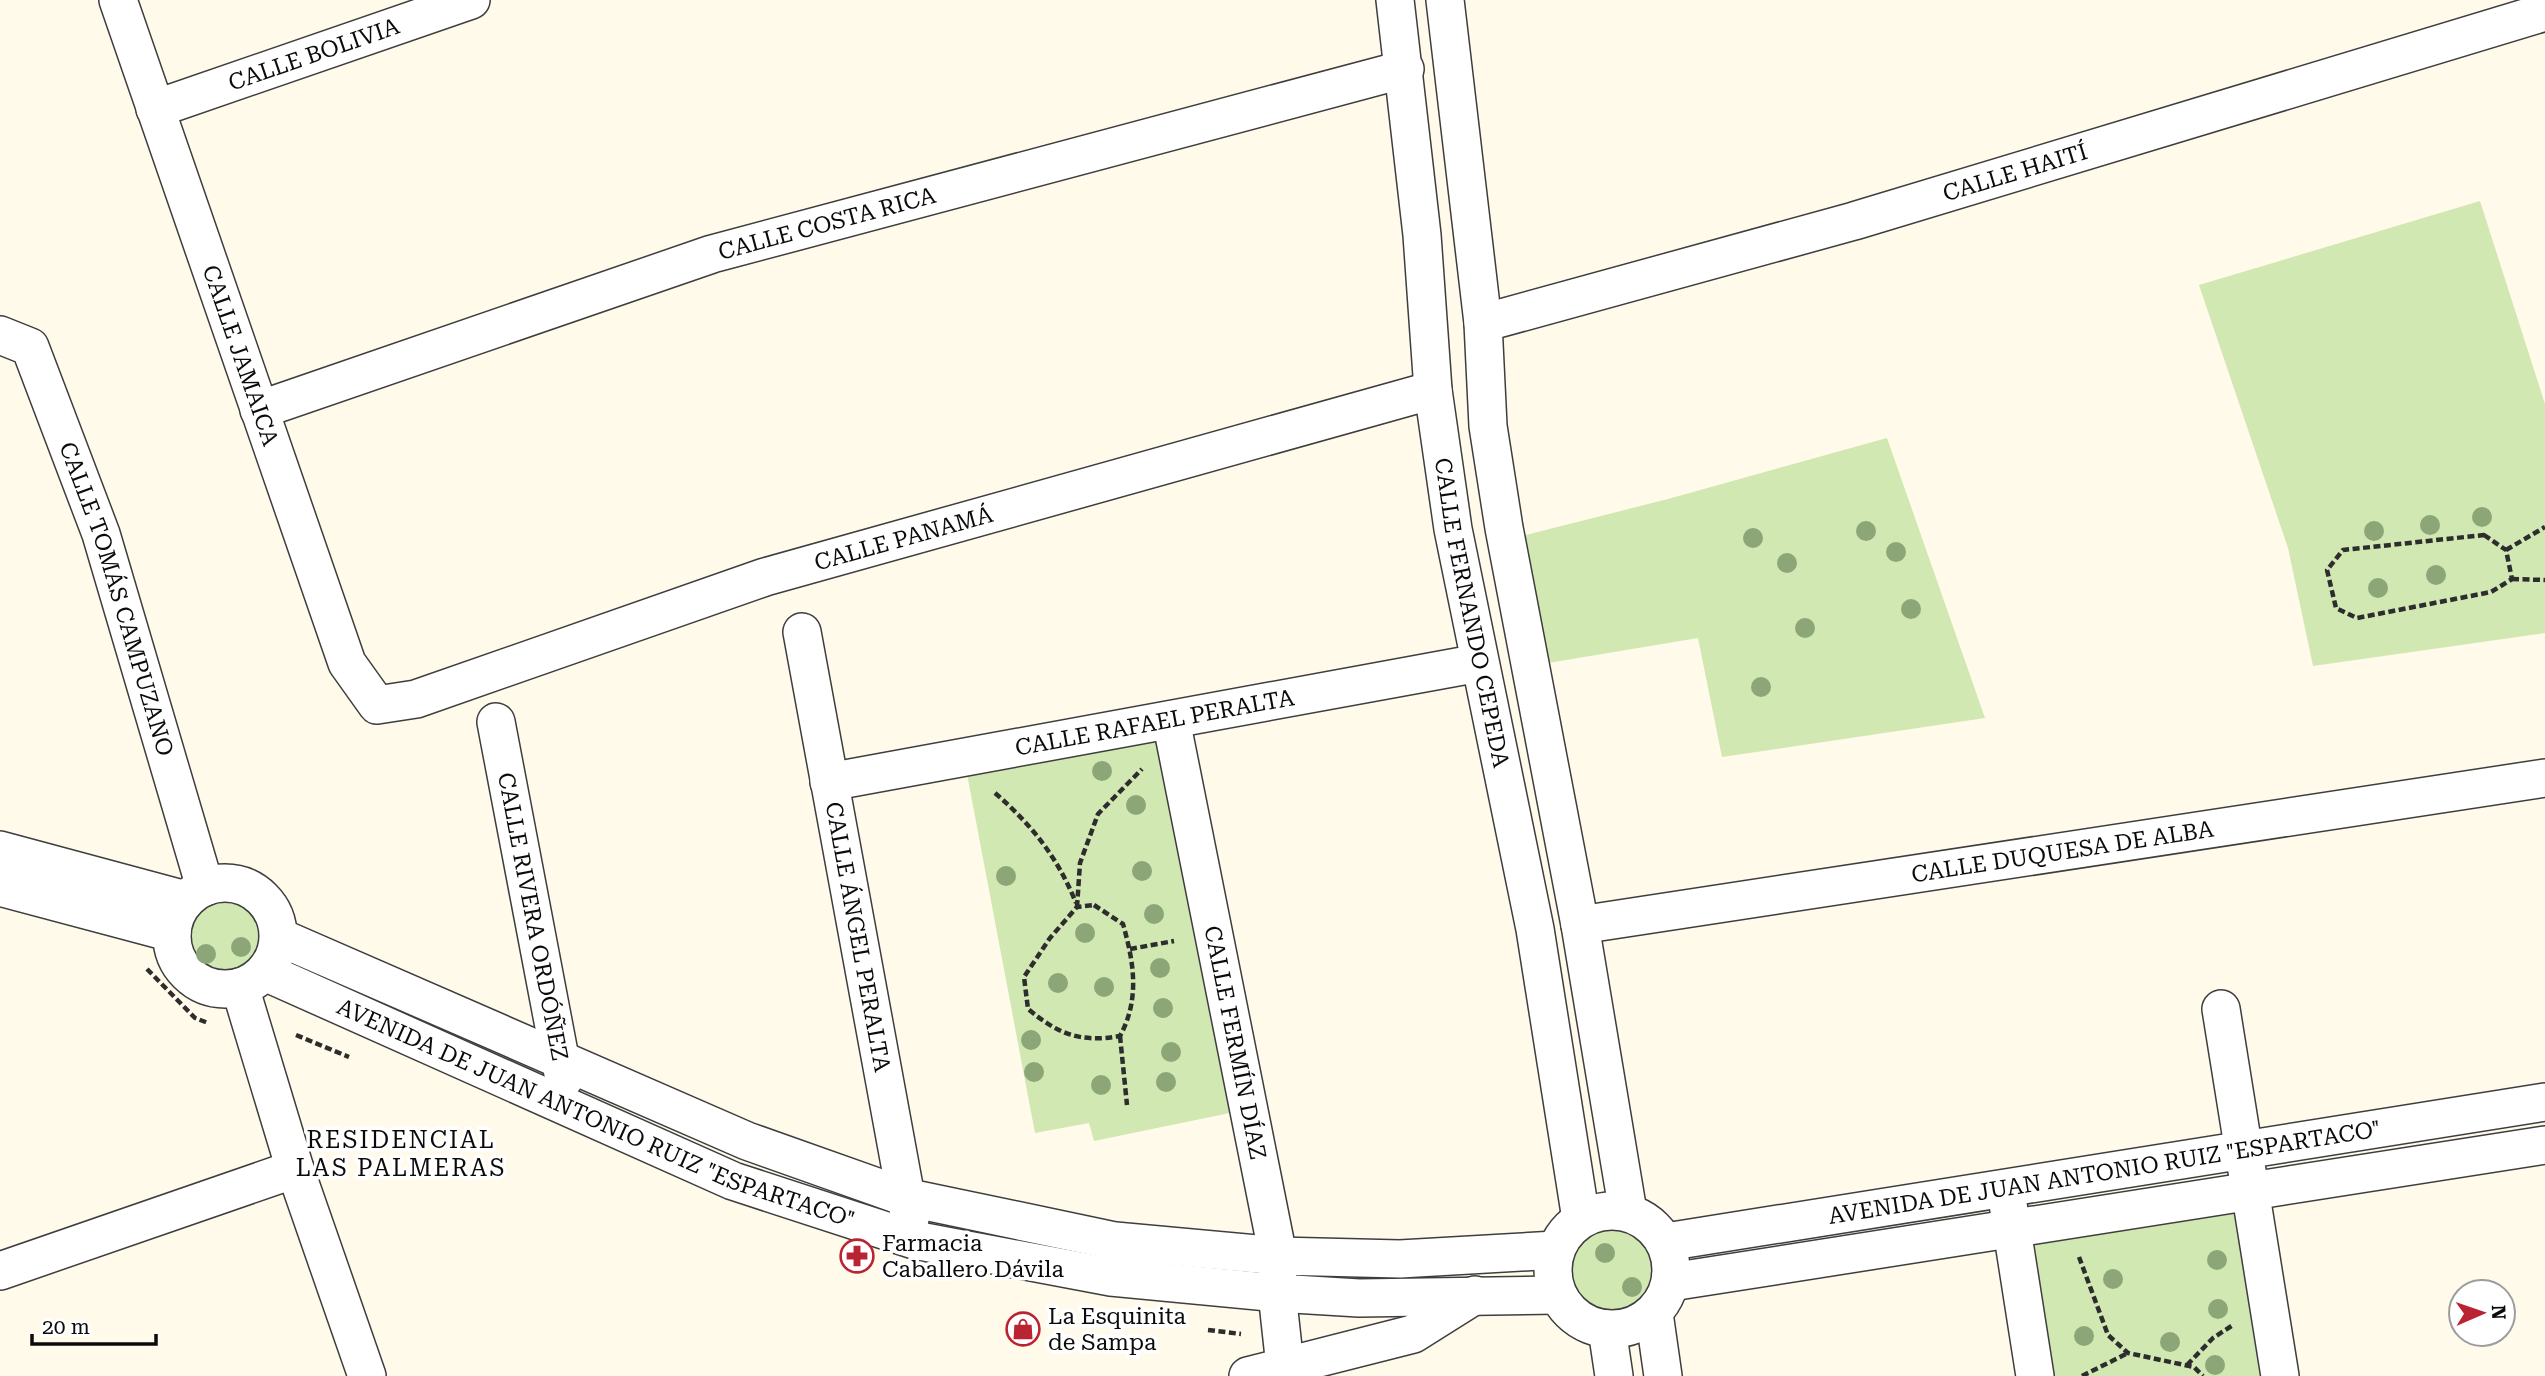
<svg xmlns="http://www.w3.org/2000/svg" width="2545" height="1376" viewBox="0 0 2545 1376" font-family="'Roboto Serif',serif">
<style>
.green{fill:#d1e8b3}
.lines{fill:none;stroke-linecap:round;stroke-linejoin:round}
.street-casing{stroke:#3e3e3e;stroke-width:40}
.path{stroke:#2d2d2d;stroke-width:4.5;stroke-dasharray:7 3.5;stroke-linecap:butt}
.street{stroke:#fff;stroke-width:37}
.tree{fill:#8ca678}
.labels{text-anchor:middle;stroke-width:7;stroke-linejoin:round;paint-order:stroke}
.street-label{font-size:23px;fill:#0b0b0b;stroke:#fff}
.poi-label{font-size:23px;fill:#0b0b0b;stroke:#fff;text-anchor:start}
.neighbourhood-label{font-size:24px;letter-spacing:2px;fill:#0b0b0b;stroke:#fff}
</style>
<rect width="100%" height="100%" fill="#fffae9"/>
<g class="green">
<polygon points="2480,201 2545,404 2545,633 2313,666 2288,548 2199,285"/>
<polygon points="1887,438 1985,718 1722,757 1698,638 1530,666 1506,540 1668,499"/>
<polygon points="1171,720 1249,1109 1094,1141 1089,1123 1035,1133 964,758"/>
<circle cx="225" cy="936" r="41"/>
<polygon points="2250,1191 2280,1376 2035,1376 2011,1227"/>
<circle cx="1612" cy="1269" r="48"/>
</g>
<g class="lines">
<defs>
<g id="street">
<path id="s1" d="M 118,0 L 347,663 L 377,705 L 416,699 L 765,577 L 1433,390"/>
<path id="s2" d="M 1395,0 L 1422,235 L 1433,390 L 1453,529 L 1535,929 L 1581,1219"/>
<polyline points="1445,0 1483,323 1488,426 1504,528 1580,925 1628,1212"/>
<path id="s3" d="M 155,109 L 471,0"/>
<path id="s4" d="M 1483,323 L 1854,221 L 2545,12"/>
<path id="s5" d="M 0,335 L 30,347 L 101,534 L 205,887"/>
<path id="s6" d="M 259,410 L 712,254 L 1405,69"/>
<path id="s7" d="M 802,632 L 910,1219"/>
<path id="s8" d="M 1171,720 L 1278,1256 L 1277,1293 L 1285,1366"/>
<path id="s9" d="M 496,722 L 564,1079"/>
<path id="s10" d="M 829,782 L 1479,663"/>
<polyline points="0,850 186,900"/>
<circle cx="225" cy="936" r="53"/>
<polyline points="0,887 172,933"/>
<path id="s11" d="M 1580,925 L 2545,778"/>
<polyline points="279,937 747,1141 905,1197 1115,1241 1278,1256 1400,1259 1556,1250"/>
<path id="s12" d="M 265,972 L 733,1181 L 914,1240 L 1111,1277 L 1277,1293 L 1359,1298 L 1558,1295"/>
<polyline points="240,987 295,1169 367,1376"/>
<polyline points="2221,1009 2280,1376"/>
<polyline points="2008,1204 2035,1376"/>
<circle cx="1612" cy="1270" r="59"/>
<path id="s13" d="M 1666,1242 L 2545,1102"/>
<polyline points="0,1271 295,1169"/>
<polyline points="1671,1282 2545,1145"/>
<polyline points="1654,1313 1663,1376"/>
<polyline points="1607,1329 1614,1376"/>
<polyline points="1248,1376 1413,1334 1475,1295"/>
</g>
</defs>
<use href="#street" class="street-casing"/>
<g class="path">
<polygon points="2484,535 2506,550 2512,579 2491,592 2357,618 2336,608 2327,570 2343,550"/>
<polyline points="2506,550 2545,527"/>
<polyline points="2512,579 2545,580"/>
<path d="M 995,793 C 1032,825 1058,858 1076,903"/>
<path d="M 1094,905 L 1123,924 C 1134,963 1140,999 1120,1036 C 1080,1043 1058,1034 1028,1009 L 1024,977 L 1050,938 L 1077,907 Z"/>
<polyline points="1077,907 1080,863 1098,814 1142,769"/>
<polyline points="1130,949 1174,941"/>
<polyline points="147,969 195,1018 208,1023"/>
<polyline points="296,1035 349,1057"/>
<polyline points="1120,1036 1127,1105"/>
<polyline points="2079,1257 2108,1335 2128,1353 2194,1367 2203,1376"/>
<polyline points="1208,1330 1241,1334"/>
<polyline points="2187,1365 2213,1338 2233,1325"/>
<polyline points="2082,1376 2128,1353"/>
</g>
<use href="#street" class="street"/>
</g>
<g class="tree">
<circle cx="2482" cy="517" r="10"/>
<circle cx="2430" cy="525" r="10"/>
<circle cx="1866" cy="531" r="10"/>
<circle cx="2374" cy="531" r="10"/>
<circle cx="1753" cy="538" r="10"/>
<circle cx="1896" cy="552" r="10"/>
<circle cx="1787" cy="563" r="10"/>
<circle cx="2436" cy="575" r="10"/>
<circle cx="2378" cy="588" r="10"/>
<circle cx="1911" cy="609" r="10"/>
<circle cx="1805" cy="628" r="10"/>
<circle cx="1761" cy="687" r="10"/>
<circle cx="1102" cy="771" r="10"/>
<circle cx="1136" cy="805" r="10"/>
<circle cx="1142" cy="871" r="10"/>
<circle cx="1006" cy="876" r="10"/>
<circle cx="1154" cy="914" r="10"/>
<circle cx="1085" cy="933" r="10"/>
<circle cx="241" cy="947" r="10"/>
<circle cx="206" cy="954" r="10"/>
<circle cx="1160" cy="968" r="10"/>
<circle cx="1058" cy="983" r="10"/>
<circle cx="1104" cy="987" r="10"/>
<circle cx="1163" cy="1008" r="10"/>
<circle cx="1031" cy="1040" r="10"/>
<circle cx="1171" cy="1052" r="10"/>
<circle cx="1034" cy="1072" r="10"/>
<circle cx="1166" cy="1082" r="10"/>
<circle cx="1101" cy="1085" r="10"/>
<circle cx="1605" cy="1253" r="10"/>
<circle cx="2217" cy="1260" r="10"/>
<circle cx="2113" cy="1279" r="10"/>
<circle cx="1632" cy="1287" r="10"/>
<circle cx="2218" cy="1309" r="10"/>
<circle cx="2084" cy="1336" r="10"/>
<circle cx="2170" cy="1342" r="10"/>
<circle cx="2215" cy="1365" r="10"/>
</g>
<defs>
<symbol id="pharmacy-ring" viewBox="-11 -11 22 22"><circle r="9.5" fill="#fff" stroke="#ba2432" stroke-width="1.5"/><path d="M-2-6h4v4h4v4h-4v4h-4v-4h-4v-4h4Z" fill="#ba2432"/></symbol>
<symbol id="shop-ring" viewBox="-11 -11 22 22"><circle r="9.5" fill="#fff" stroke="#ba2432" stroke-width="1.5"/><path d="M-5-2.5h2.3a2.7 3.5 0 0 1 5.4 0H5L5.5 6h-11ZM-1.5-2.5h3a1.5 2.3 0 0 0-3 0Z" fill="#ba2432"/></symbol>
</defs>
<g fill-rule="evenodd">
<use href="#pharmacy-ring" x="838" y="1237" width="38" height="38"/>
<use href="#shop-ring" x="1004" y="1310" width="38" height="38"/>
</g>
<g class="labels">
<g class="street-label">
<text dy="8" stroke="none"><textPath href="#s3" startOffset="168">CALLE BOLIVIA</textPath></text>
<text dy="8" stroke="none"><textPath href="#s4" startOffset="553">CALLE HAITÍ</textPath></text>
<text dy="8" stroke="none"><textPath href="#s6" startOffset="598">CALLE COSTA RICA</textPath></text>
<text dy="8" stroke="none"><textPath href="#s1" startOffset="376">CALLE JAMAICA</textPath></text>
<text dy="8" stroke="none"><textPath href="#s1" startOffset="1306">CALLE PANAMÁ</textPath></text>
<text dy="8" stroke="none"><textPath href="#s5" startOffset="299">CALLE TOMÁS CAMPUZANO</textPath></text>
<text dy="8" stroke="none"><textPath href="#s2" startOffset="618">CALLE FERNANDO CEPEDA</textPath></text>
<text dy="8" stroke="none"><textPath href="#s10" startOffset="331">CALLE RAFAEL PERALTA</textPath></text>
<text dy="8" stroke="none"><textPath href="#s11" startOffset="488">CALLE DUQUESA DE ALBA</textPath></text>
<text dy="8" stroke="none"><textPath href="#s9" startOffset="198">CALLE RIVERA ORDÓÑEZ</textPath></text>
<text dy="8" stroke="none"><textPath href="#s7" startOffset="310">CALLE ÁNGEL PERALTA</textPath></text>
<text dy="8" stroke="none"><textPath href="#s8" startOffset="329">CALLE FERMÍN DÍAZ</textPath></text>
<text dy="8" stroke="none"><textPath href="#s12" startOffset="360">AVENIDA DE JUAN ANTONIO RUIZ "ESPARTACO"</textPath></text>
<text dy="8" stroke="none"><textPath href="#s13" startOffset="444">AVENIDA DE JUAN ANTONIO RUIZ "ESPARTACO"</textPath></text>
</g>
<g class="poi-label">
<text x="882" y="1251">Farmacia<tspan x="882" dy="26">Caballero Dávila</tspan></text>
<text x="1048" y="1324">La Esquinita<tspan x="1048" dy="26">de Sampa</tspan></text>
</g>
<g class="neighbourhood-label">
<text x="401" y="1148">RESIDENCIAL<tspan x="401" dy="28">LAS PALMERAS</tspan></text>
</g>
</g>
<g transform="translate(2482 1313) rotate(88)"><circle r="33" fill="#ffffff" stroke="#9d9d9d" stroke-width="2"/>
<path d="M0-5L12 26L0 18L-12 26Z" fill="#ba2432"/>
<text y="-10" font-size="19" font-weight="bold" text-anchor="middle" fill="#0b0b0b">N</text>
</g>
<path d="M32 1334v10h124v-10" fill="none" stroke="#0b0b0b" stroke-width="3.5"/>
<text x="42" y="1334" font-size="21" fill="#0b0b0b" stroke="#ffffff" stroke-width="5" paint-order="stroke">20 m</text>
</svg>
